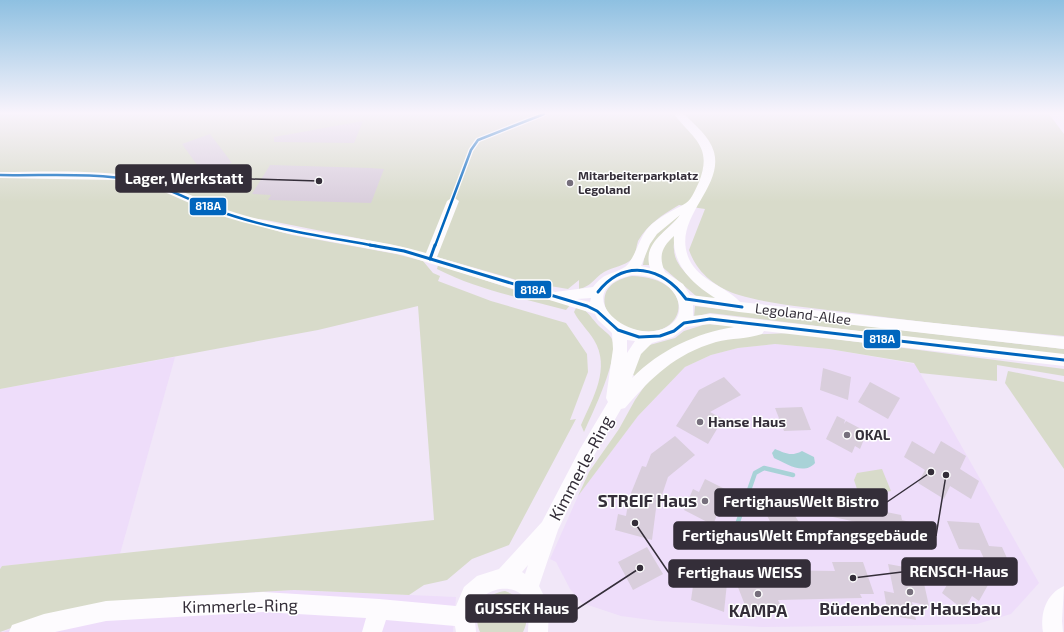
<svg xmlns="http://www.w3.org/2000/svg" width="1064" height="632" viewBox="0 0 1064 632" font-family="'Exo 2',sans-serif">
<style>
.built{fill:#eeddfa}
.green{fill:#d8dbca}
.water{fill:#a8d2d7}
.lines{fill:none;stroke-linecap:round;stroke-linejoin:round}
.stream{stroke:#a8d2d7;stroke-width:4.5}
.building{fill:#d9cedc}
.minor{fill:#fdfbfe;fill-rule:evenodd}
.bus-1-far1-casing{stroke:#fff;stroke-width:5}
.bus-1-casing{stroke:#fff;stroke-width:6}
.bus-1-far1{stroke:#0065bd;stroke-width:2.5}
.bus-1{stroke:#0065bd;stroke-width:3}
.poi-dot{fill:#766f7c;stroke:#fff;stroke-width:1.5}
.labels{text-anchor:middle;stroke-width:3;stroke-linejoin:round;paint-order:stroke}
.far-poi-label{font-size:12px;font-weight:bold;fill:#342e39;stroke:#fff;text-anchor:start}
.street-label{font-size:14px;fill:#342e39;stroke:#fff}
.poi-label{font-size:14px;font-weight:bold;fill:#342e39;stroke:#fff;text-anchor:start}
.near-street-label{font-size:17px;fill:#342e39;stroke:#fff}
.near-poi-label{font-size:17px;font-weight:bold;fill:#342e39;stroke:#fff}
.leader{fill:none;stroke:#342e39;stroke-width:1.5}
.callout-dot{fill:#342e39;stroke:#fff;stroke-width:1.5}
.callout{fill:#342e39;stroke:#342e39;stroke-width:1.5}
.callout-label{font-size:15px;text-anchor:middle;font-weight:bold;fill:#fff}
.line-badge{stroke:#fff;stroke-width:1.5}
.badge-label{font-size:11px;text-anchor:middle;font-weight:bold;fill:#fff}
</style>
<rect width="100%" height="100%" fill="#f1e7f8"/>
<g class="built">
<polygon points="775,344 829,349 915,364 1039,583 1011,614 977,624 927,625 762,627 658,621 621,616 582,603 570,589 556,562 550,559 578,496 638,416 685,367 711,355 738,348"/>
<polygon points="175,357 120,554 2,566 0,569 0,389"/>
<polygon points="294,590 456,597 453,632 3,632 42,617 102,603 187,596"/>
</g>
<g class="green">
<path d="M 0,114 L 1049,114 L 1064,134 L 1064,336 C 990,329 917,322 844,312 C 809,307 772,305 739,295 C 716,288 697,273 689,250 L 705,209 L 679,205 C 662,215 648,224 638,241 C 636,247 636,255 632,259 C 625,266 613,267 604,272 C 593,279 592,286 579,289 L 579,280 L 568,289 L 520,281 L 402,247 L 266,220 L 214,213 L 292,235 L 396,254 L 423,261 L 433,273 L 440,276 L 438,281 L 491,301 L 566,323 L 587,354 L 588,372 L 570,420 L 576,419 L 509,545 L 472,559 L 447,580 L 424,585 L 409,595 L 294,590 L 187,596 L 102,603 L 42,617 L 0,632 L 0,569 L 2,566 L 434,520 L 418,306 L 318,330 L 0,389 Z"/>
<path d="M 680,213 L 682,215 C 665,230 651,241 649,265 L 643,265 C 648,234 657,233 680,213 Z"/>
<path d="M 676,234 C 675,239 673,244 674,249 C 674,270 701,285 715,296 L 715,299 L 696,296 L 660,265 L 662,244 Z"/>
<path d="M 438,265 L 540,298 L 571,304 L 566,310 C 522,298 478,290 437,269 Z"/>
<path d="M 632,276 C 704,278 685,350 626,327 C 617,323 607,315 605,306 C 601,287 617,279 632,276 Z"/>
<path d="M 577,306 C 587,310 590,316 597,324 C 601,329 609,333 612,339 C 620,357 592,414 584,432 L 581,425 C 593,398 611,368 594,340 C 588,330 579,322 574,312 Z"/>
<polygon points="695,306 1064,349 1064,356 710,313 694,317"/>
<polygon points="706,324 739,326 636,377 632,374 633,364 646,346 675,338 684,331"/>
<polygon points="790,333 1064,369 1064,376 997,365 997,381 920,373 914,363 829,349 775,344 738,348 711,355 685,367 638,416 578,496 589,472 619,429 635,400 653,374 694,347 741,335"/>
<polygon points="1008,371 1064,382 1064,469 1005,383"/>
<polygon points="882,469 891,491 873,494 857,489 854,480 857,473"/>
<path d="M 505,591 C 523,597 532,614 523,632 L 480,632 C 471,612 484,594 505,591 Z"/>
</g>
<path class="water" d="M 775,449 C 785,453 791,457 802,451 L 814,457 L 815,463 C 804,476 785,463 774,458 L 772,453 Z"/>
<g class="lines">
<polyline class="stream" points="732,539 755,473 764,468 793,475"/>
</g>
<g class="building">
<polygon points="363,121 354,143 274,142 274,137"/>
<polygon points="210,134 232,163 203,173 182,144"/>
<polygon points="270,165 370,168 384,169 371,203 268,200 271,195 252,194"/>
<polygon points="823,368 851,377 848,400 820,390"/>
<polygon points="724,377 741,395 710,412 723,419 708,444 676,426 699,390"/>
<polygon points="870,382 900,398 888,419 858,402"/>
<polygon points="802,407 811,430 784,431 775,408"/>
<polygon points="837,416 845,420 844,424 846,421 867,432 860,449 855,446 852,453 826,439"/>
<polygon points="675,436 695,455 668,477 662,495 658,493 652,540 615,530 618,514 626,516 629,498 642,466 646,467 651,454"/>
<polygon points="912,441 934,454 941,441 966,456 960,469 979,481 971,499 950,486 944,499 918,483 925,470 904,457"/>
<polygon points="705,479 727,490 713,525 684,510 693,489 699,492"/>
<polygon points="783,496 800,524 775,531 760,502"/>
<polygon points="813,497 901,515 902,520 918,524 921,543 905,539 906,546 867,536 866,524 814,513"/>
<polygon points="947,521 979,523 989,546 1002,547 1011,567 987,565 980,550 959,549"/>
<polygon points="647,547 663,574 633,590 618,562"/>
<polygon points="954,560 988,585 979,601 972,596 964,610 942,593 950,580 945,576"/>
<polygon points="832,562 863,562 874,594 860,594 862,598 778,600 783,610 750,618 734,577 765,570 835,571"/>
<polygon points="888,564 921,570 929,606 912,602 916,620 888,615 884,591 894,593"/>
<polygon points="695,572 727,583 724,612 691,600"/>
</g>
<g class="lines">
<g class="minor">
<path d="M 674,114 L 684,114 C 695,125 710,137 714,152 C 724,189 671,218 689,259 C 699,281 726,286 740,302 L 1064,337 L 1064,349 L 739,312 L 693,305 L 693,316 L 710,314 L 1064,354 L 1064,366 L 764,331 L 762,334 C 748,339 731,338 716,342 C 675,354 652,377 625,408 L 621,409 L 592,459 L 558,530 L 539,586 L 549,606 L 548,632 L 528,632 C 528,624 530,614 528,607 C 523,579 480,586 475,610 C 473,616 476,625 476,632 L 456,632 L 455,626 L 386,620 L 382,632 L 362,632 L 366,618 L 263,612 L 106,621 L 55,632 L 9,632 L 12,625 L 44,614 L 106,601 L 263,592 L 379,599 L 456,606 L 464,587 L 477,576 L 499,569 L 542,522 L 580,449 L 608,402 L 606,398 L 613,349 L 612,333 L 598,320 L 595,314 L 403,255 L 285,233 L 242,222 L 212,213 L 160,190 L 139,184 L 115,180 L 0,178 L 0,172 C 44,172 100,169 142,178 C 169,184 193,197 219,207 C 239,215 262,220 283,225 C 331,236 379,239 426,253 L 447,201 L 453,197 L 459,201 L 437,257 L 555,292 L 593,287 C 606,271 610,276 625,267 C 634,261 639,238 648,228 C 659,216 673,211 686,203 C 692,199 696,188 699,182 C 713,146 693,139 674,114 ZM 680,215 C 668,232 642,242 650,268 L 641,266 L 650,244 L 657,234 ZM 674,236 C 672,265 692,283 715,298 L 690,295 L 683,284 L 665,272 C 658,256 662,247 674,236 ZM 631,275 C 640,275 650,276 658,280 C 677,288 690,314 667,327 C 634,345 580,303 614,282 C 619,278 626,277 631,275 ZM 591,298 L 590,302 L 577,299 ZM 710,324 L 734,327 C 696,333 660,350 632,378 L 641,354 L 652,343 L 673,337 L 686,327 ZM 627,340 L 635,341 L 627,353 ZM 528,565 L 525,574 L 522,572 Z"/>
<path d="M 1064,586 L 1062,621 L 1063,632 L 1043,632 C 1040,613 1046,594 1064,586 Z"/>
</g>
<defs>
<g id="bus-1-far1">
<path d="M 0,175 C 46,176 94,172 139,181 C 166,186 190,201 216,210 C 267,229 322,236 376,246"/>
<polyline points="435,246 471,150 478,140 544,114"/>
</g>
<g id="bus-1">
<polyline points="370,245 404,251 587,306 597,311 618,330 639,337 660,336 674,331 684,323 710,319 1064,360"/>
<polyline points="430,259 435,245"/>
<path d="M 598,292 C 625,258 662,267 686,299 L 742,307"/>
</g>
</defs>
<use href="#bus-1-far1" class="bus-1-far1-casing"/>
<use href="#bus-1" class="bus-1-casing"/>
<use href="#bus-1-far1" class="bus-1-far1"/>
<use href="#bus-1" class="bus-1"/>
</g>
<linearGradient id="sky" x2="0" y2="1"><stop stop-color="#8ec0e1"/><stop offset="0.56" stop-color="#f9f4fc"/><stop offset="1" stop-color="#f9f4fc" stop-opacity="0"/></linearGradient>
<rect width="1064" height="202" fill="url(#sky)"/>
<g class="poi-dot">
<circle cx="570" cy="183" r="4"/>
<circle cx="700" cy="422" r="4"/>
<circle cx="847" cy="435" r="4"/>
<circle cx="705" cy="501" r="4"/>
<circle cx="910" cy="592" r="4"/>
<circle cx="758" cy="594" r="4"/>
</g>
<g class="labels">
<g class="far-poi-label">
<text x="578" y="180">Mitarbeiterparkplatz<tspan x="578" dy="14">Legoland</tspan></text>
</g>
<g class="street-label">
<text transform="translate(803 314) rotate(7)" y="5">Legoland-Allee</text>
</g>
<g class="poi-label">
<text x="708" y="427">Hanse Haus</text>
<text x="855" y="440">OKAL</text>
</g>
<g class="near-street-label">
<text transform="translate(581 468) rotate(-62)" y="6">Kimmerle-Ring</text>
<text transform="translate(240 606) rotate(-1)" y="6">Kimmerle-Ring</text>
</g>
<g class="near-poi-label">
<text x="697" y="507" text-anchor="end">STREIF Haus</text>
<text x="910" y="615">Büdenbender Hausbau</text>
<text x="758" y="617">KAMPA</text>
</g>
</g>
<path class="leader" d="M319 181L251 179M931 472L887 502M946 475L936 536M853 578L902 572M635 523L669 573M640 568L577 609"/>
<g class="callout-dot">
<circle cx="319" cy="181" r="4"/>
<circle cx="931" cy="472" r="4"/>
<circle cx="946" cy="475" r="4"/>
<circle cx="853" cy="578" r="4"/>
<circle cx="635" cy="523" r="4"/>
<circle cx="640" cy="568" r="4"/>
</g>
<g class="callout">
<rect x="116" y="165" width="135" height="27" rx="4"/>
<rect x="715" y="489" width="172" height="27" rx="4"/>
<rect x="674" y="522" width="262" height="27" rx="4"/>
<rect x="902" y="558" width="115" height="27" rx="4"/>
<rect x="669" y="560" width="141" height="27" rx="4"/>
<rect x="466" y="595" width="111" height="27" rx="4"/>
</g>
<g class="callout-label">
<text x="184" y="184">Lager, Werkstatt</text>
<text x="801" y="507">FertighausWelt Bistro</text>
<text x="805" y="541">FertighausWelt Empfangsgebäude</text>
<text x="959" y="577">RENSCH-Haus</text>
<text x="740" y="578">Fertighaus WEISS</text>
<text x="522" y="614">GUSSEK Haus</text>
</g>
<g class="line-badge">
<rect x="189" y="197" width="38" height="19" rx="4" fill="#0065bd"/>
<rect x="514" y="280" width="38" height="19" rx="4" fill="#0065bd"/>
<rect x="863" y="329" width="38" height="20" rx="4" fill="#0065bd"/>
</g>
<g class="badge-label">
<text x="208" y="210">818A</text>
<text x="533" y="294">818A</text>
<text x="882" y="343">818A</text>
</g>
</svg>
